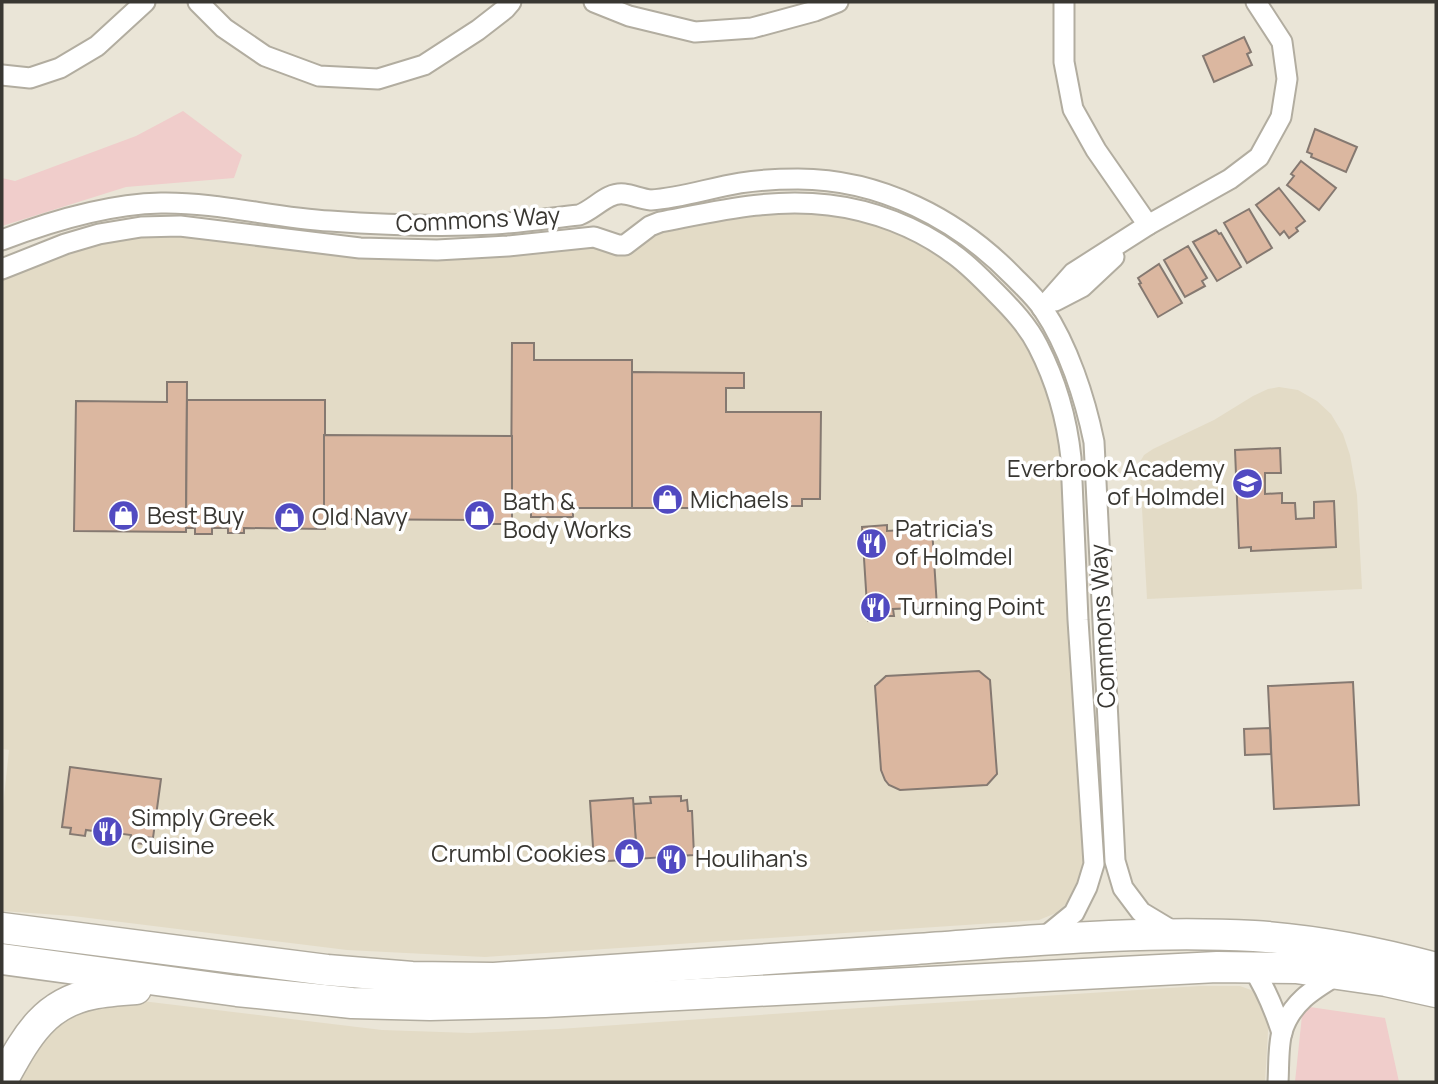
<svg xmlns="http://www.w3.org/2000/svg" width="1438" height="1084" viewBox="0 0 1438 1084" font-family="Manrope,sans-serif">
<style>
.built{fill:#e3dbc6}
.green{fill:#f0cdcb}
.building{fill:#dbb7a0;stroke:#857971;stroke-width:2}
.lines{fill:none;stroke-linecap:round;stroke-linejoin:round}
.minor-casing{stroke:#b2ada0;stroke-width:23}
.highway-casing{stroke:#b2ada0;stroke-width:33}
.minor{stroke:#fff;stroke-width:19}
.highway{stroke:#fff;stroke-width:30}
.labels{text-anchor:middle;stroke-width:7;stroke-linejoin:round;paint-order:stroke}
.street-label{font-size:24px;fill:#393732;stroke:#fff}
.poi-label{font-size:24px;fill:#393732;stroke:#fff;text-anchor:start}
</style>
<rect width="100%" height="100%" fill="#eae5d7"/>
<g class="built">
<polygon points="808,210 856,216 901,231 955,262 1006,312 1034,356 1061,430 1085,863 1076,889 1067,903 1056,913 1039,920 485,957 347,950 73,916 2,911 2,816 9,750 2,749 2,278 67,251 103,241 141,235 180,234 504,253 660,230 723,217"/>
<polygon points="1279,387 1298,390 1317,401 1331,414 1343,434 1350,455 1357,495 1362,589 1147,599 1140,472 1140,462 1144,455 1153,449 1214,420 1253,396 1268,389"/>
<polygon points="1200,986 1240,986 1251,990 1260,997 1269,1015 1265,1082 12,1082 55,1021 117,998 382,1030 470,1033 559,1029 903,1005"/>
</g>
<g class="green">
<polygon points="183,111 242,155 234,178 126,187 2,226 2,178 15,181 136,136"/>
<polygon points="1303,1006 1385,1018 1399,1082 1295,1082"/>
</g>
<g class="building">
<polygon points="1244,37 1251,52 1247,54 1252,65 1214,82 1203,56"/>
<polygon points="1315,129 1357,147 1346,172 1311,157 1312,154 1307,152"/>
<polygon points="1301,161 1336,188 1319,210 1287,185 1294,176 1291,174"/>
<polygon points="1279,188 1305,221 1296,228 1298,231 1289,238 1284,231 1280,235 1256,205"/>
<polygon points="1249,209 1272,248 1247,263 1224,223"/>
<polygon points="1216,230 1219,234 1221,233 1241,267 1217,281 1193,242"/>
<polygon points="1188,246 1207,278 1202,281 1205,286 1185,297 1164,260"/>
<polygon points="1159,264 1182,303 1158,317 1139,284 1141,283 1138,278"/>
<polygon points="512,343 534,343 534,360 632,360 632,508 573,508 573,517 531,517 531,509 511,508"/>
<polygon points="632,372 744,373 744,388 726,388 726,412 821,412 820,499 802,499 802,506 744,506 744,499 702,498 702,508 632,508"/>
<polygon points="167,382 187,382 186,532 74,531 76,401 167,402"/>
<polygon points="187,400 325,400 325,529 244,528 244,533 228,533 228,528 212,528 212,534 195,534 195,528 186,528"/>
<polygon points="324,435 512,436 512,519 503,519 503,524 474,524 474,520 324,519"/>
<polygon points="1280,448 1281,473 1265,473 1265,494 1282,493 1282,503 1295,503 1296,519 1314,518 1314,502 1334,501 1336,547 1251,551 1251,547 1239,548 1235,450"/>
<polygon points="887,525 887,531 932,528 937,607 893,609 894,616 880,616 880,620 868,621 862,527"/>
<polygon points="979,671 990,680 997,774 987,785 900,790 889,785 885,780 881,770 875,686 886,676"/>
<polygon points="1353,682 1359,805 1274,809 1268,686"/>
<polygon points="1270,728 1271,754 1245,755 1244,729"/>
<polygon points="70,767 161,779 153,838 145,837 144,844 130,842 131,835 116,833 115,840 99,838 100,832 86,830 85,836 70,834 71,828 62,827"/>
<polygon points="681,796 681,801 687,800 688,811 692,811 694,855 678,856 676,860 678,860 678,864 665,865 666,859 664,859 664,857 637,859 633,804 651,803 650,797"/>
<polygon points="633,798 637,859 594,862 590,801"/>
</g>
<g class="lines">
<defs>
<g id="minor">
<polyline points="198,2 224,28 265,56 319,76 378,79 424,65 478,30 505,9 511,2"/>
<polyline points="594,2 629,16 695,32 752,28 815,11 838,2"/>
<polyline points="1064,2 1064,62 1073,109 1096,150 1148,225"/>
<polyline points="2,75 30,78 60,68 97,46 145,2"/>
<path d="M 2,240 C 49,222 110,204 161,203 C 218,202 274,218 330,221 C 385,225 440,227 495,224 C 523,222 551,218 579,215 C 595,209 607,192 624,194 C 633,195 641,199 651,200 C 681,198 710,188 740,183 C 759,180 778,179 798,179 C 880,179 958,219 1014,277 C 1024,287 1035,297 1043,309 C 1068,346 1085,398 1094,442 L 1115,861 L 1123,888 L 1141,912 L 1176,933"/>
<path d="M 2,269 L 65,244 L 99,234 L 141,227 L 180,226 L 360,248 L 437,250 L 508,246 L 594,237 L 618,245 L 625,245 L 650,226 L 660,222 C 718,211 769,198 829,205 C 872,210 917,227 952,253 C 968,264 982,279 995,292 C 1012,309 1028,326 1038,346 C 1056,381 1067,420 1071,458 L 1078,620 L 1094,864 L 1087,887 L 1074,913 L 1041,940"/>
<polyline points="1055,301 1082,287 1114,257"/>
<polyline points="1042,308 1073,273 1148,225 1230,179 1259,157 1281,117 1287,79 1282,42 1256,2"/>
<path d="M 1252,967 C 1266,989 1274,1008 1282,1033"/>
<path d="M 1278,1082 C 1279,1067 1278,1046 1282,1032 C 1291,1002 1314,989 1339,974"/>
</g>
<g id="highway">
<path d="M 2,928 L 327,970 L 412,977 L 494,978 C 635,968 776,958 916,949 C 1028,941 1142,930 1254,936 C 1316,940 1377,952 1436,968"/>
<polyline points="2,959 237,991 352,1003 430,1005 545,1002 1217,967 1296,968 1386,981 1436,992"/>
<path d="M 2,1081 C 25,1040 42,1004 92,994 C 106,991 121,990 136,989"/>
</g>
</defs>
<use href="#minor" class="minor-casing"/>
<use href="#highway" class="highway-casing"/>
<use href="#minor" class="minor"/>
<use href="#highway" class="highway"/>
</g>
<defs>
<symbol id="school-disc" viewBox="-11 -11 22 22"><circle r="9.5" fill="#514ac1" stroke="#fff"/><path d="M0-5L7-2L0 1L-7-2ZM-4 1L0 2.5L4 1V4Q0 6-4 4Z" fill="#fff"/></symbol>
<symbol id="shop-disc" viewBox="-11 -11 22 22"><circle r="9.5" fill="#514ac1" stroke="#fff"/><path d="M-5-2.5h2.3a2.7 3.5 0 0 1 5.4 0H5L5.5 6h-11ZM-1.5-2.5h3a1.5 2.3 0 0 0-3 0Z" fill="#fff"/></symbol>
<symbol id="restaurant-disc" viewBox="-11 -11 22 22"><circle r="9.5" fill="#514ac1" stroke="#fff"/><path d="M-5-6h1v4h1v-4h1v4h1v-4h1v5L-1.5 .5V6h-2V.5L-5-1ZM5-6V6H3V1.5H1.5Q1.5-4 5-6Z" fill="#fff"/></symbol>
</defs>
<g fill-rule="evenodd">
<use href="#school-disc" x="1230" y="466" width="35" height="35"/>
<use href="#shop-disc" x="650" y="482" width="35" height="35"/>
<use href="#shop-disc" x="106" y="498" width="35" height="35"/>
<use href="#shop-disc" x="462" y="498" width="35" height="35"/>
<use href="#shop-disc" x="272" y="500" width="35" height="35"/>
<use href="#restaurant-disc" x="854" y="526" width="35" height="35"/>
<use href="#restaurant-disc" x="858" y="590" width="35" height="35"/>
<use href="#restaurant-disc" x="90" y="814" width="35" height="35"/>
<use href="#shop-disc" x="612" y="836" width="35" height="35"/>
<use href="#restaurant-disc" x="654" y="842" width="35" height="35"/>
</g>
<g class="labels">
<g class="street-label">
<text transform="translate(478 220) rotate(-3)" y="8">Commons Way</text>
<text transform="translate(1103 626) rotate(-93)" y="8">Commons Way</text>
</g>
<g class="poi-label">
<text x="1225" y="477" text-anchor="end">Everbrook Academy<tspan x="1225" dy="28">of Holmdel</tspan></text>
<text x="690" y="508">Michaels</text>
<text x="503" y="510">Bath &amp;<tspan x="503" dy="28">Body Works</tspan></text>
<text x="147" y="524">Best Buy</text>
<text x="312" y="525">Old Navy</text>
<text x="895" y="537">Patricia's<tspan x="895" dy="28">of Holmdel</tspan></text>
<text x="898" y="615">Turning Point</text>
<text x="131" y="826">Simply Greek<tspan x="131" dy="28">Cuisine</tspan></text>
<text x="606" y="862" text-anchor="end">Crumbl Cookies</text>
<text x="695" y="867">Houlihan's</text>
</g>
</g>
<rect width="1438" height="1084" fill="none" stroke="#393732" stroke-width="7"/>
</svg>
